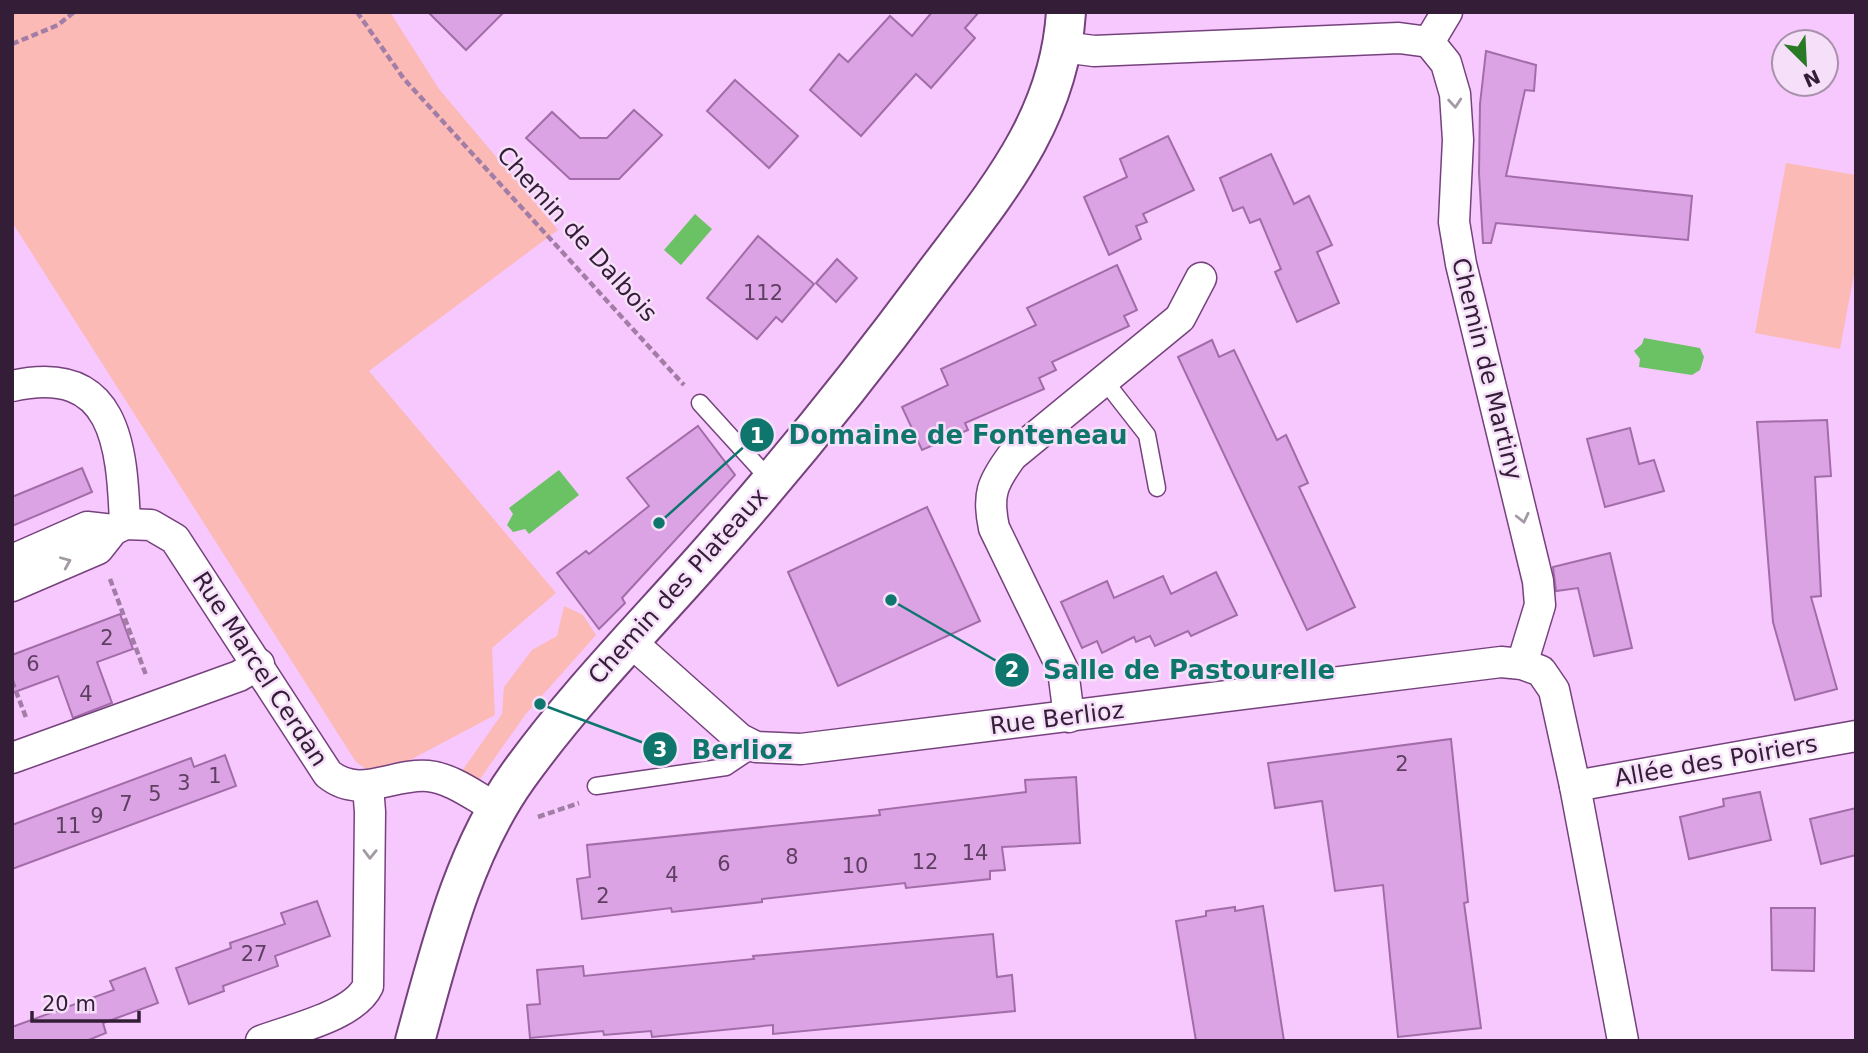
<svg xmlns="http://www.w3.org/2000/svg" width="1868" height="1053" viewBox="0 0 1868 1053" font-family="'DejaVu Sans',sans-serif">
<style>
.green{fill:#fbbab6}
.water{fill:#6bc264}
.building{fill:#dca3e4;stroke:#a26ca9;stroke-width:2}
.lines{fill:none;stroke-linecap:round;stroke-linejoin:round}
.service-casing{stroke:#75427d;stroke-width:19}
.minor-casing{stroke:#75427d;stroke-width:33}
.tertiary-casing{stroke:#75427d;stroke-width:42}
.path{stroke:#a27ea7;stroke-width:4.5;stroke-dasharray:7 3.5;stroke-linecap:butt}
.service{stroke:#fff;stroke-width:16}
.minor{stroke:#fff;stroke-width:30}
.tertiary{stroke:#fff;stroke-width:38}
.oneway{stroke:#a49aa5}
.labels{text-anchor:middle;stroke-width:5;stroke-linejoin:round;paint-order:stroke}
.number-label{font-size:21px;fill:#5e3f62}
.street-label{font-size:24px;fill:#341e37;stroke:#f6dff9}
.leader{fill:none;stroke:#0f766e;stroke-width:2.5}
.callout-dot{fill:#0f766e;stroke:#f6dff9;stroke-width:2.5}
.mark-label{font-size:21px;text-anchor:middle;font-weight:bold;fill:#fff}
.callout-label{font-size:26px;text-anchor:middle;font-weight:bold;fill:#0f766e;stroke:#f6dff9;stroke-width:5;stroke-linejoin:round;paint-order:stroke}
</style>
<rect width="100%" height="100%" fill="#f7c8fd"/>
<g class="green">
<polygon points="12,12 390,12 439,89 558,230 369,371 556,593 492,648 495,715 378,777 356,762 12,222"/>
<polygon points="1786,163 1856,175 1856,264 1840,349 1755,333"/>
<polygon points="564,606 583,615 596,635 525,715 480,779 462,771 502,714 504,687 532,650 557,636"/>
</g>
<g class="water">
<polygon points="695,214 712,229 681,265 664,250"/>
<polygon points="1644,338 1700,348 1704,357 1700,370 1692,375 1639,367 1640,359 1634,351 1642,344"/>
<polygon points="559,470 579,495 529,534 525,529 513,532 507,525 513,514 509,508"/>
</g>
<g class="building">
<polygon points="428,12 504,12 466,50"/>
<polygon points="932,12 979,12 965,28 975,38 931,88 916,74 861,136 810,90 839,54 848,62 890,16 912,36"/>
<polygon points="1486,51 1536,65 1534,91 1525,90 1506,176 1692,196 1688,240 1496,223 1491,243 1483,243 1479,173 1480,104"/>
<polygon points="735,80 798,136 769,168 707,111"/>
<polygon points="634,110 662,135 619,179 570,179 526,138 552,112 580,138 607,138"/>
<polygon points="1168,136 1194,190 1143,214 1147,222 1136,226 1141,239 1109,255 1084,197 1127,177 1120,159"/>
<polygon points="1271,154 1294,204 1309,196 1332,245 1317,252 1339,303 1297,322 1275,272 1281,269 1260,219 1250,223 1243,207 1233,211 1220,178"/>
<polygon points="758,236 814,284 782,322 776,317 757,339 707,298"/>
<polygon points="837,259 857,278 836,302 816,283"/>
<polygon points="1117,265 1137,310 1124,316 1129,326 1052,362 1056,370 1039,378 1044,389 965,423 968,430 922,450 902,407 948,385 941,369 1036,325 1027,308"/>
<polygon points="1212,340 1219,357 1234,350 1277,440 1286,435 1308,483 1299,487 1355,607 1307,630 1178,357"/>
<polygon points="1827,420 1831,476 1815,477 1821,596 1811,597 1837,689 1795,700 1773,622 1757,422"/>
<polygon points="698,426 735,475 622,598 625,603 599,629 557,573 586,551 589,554 649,506 627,478"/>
<polygon points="1630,428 1639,464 1654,460 1664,491 1605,507 1587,439"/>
<polygon points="82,468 92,492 12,526 12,497"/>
<polygon points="927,507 980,621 838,686 788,572"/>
<polygon points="1610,553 1632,648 1594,656 1578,588 1556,591 1553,567"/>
<polygon points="1216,572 1237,615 1191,636 1188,631 1155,646 1150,636 1136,642 1134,637 1102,653 1097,641 1082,648 1061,602 1107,581 1114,598 1163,576 1171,594"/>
<polygon points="120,614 133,649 97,662 112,703 73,718 58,676 12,693 12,655"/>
<polygon points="1451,739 1468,902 1464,903 1481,1028 1398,1037 1383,885 1335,891 1322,801 1275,808 1268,763"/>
<polygon points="225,755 236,786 12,869 12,825 191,758 194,767"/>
<polygon points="1076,777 1080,843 1002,847 1005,870 990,871 990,879 906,888 905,883 762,899 762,902 672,912 671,908 582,919 577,879 590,877 587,845 880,815 879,810 1026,792 1025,780"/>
<polygon points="1760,792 1771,840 1689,859 1680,817 1724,806 1723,799"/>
<polygon points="1856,808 1856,855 1821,864 1810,819"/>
<polygon points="317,901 330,936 275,956 278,966 223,986 224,991 189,1004 176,968 231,948 230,943 285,924 281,913"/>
<polygon points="1263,906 1284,1041 1196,1041 1176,921 1206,916 1206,911 1235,907 1235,911"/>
<polygon points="1771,908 1815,908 1814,971 1772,970"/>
<polygon points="993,934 997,977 1012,975 1015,1011 773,1034 773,1025 652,1037 651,1031 604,1035 603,1031 530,1038 527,1005 540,1004 537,970 583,966 584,976 754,959 753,956"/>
<polygon points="145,968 158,1003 103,1023 106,1033 86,1041 12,1041 12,1027 114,990 110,981"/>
</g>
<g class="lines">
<defs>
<g id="service">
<polyline points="1104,380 1147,435 1157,488"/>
<polyline points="700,403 771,481"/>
<polyline points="596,786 726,767 756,747"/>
</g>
<g id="minor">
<polyline points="1429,42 1447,12"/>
<polyline points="1063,47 1094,51 1399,38 1429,42 1446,63 1455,94 1458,140 1454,222 1461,264 1538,581 1540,605 1522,664"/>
<path d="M 12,386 C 116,363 122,445 125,524"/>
<polyline points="12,560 87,527 113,530"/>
<path d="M 12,586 L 98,549 L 113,530 L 125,524 L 151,525 L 175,539 L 328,774 C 360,800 392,773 428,776 C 452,778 477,798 498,809"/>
<polyline points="630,641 740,739 756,747 801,749 1501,662 1522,664 1541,671 1554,690 1575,786 1623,1041"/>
<path d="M 1069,717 L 1063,670 L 994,528 C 987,495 992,483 1012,456 L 1180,318 L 1201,278"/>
<polyline points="12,758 239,676 259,664"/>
<polyline points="1575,786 1856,736"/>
<path d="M 261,1041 C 292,1029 354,1016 368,986 L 370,812 L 368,786"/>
</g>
<path id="tertiary" d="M 415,1041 C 440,950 463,853 518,776 C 574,698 641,630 704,559 C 784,469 860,375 931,279 C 994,195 1059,122 1066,12"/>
</defs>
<use href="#service" class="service-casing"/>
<use href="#minor" class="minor-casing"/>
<use href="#tertiary" class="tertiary-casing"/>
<g class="path">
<polyline points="357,12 404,79 684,385"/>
<polyline points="12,44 58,25 74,12"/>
<polyline points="110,579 146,675"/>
<polyline points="12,681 27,720"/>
<polyline points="538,817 579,803"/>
</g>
<use href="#service" class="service"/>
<use href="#minor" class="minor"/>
<use href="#tertiary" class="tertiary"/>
</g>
<defs><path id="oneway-chevron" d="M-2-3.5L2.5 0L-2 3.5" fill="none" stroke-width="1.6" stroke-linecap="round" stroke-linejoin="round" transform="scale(1.75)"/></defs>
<g class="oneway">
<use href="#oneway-chevron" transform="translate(1455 103) rotate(85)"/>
<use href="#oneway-chevron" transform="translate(1523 518) rotate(77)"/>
<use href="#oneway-chevron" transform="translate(66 562) rotate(-23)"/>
<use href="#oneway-chevron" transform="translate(370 854) rotate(91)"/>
</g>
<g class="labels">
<g class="number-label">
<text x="763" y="300">112</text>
<text x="107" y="645">2</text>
<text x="33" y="671">6</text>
<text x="86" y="701">4</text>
<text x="1402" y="771">2</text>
<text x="215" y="783">1</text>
<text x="184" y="790">3</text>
<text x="155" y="801">5</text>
<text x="126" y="811">7</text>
<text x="97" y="823">9</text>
<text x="68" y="833">11</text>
<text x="975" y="860">14</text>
<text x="792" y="864">8</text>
<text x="925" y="869">12</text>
<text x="724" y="871">6</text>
<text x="855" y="873">10</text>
<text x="672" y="882">4</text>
<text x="603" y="903">2</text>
<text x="254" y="961">27</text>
</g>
<g class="street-label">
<text transform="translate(577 234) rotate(48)" y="8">Chemin de Dalbois</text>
<text transform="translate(1487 369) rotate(76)" y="8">Chemin de Martiny</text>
<text transform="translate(678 586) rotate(-48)" y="8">Chemin des Plateaux</text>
<text transform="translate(260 669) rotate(57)" y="8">Rue Marcel Cerdan</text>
<text transform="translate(1057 718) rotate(-7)" y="8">Rue Berlioz</text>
<text transform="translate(1716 761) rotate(-10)" y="8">Allée des Poiriers</text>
</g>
</g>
<path class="leader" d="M659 523L757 435M891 600L1012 670M540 704L660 749"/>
<g class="callout-dot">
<circle cx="659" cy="523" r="7"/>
<circle cx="891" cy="600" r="7"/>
<circle cx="540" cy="704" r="7"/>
<circle cx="757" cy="435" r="18"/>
<circle cx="1012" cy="670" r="18"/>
<circle cx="660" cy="749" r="18"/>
</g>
<g class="mark-label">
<text x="757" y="443">1</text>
<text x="1012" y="677">2</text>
<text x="660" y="757">3</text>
</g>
<g class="callout-label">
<text x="958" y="444">Domaine de Fonteneau</text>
<text x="1189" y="679">Salle de Pastourelle</text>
<text x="742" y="759">Berlioz</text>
</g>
<rect width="1868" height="1053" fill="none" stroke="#341e37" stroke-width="28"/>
<g transform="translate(1805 63) rotate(156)"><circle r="33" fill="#f6dff9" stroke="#a892ab" stroke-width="2"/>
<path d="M0-5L12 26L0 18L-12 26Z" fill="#297a24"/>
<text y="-10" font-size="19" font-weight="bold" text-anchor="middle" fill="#341e37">N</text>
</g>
<path d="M32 1011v10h107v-10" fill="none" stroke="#341e37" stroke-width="3.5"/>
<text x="42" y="1011" font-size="21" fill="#341e37" stroke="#f6dff9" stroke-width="5" paint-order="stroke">20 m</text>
</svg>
